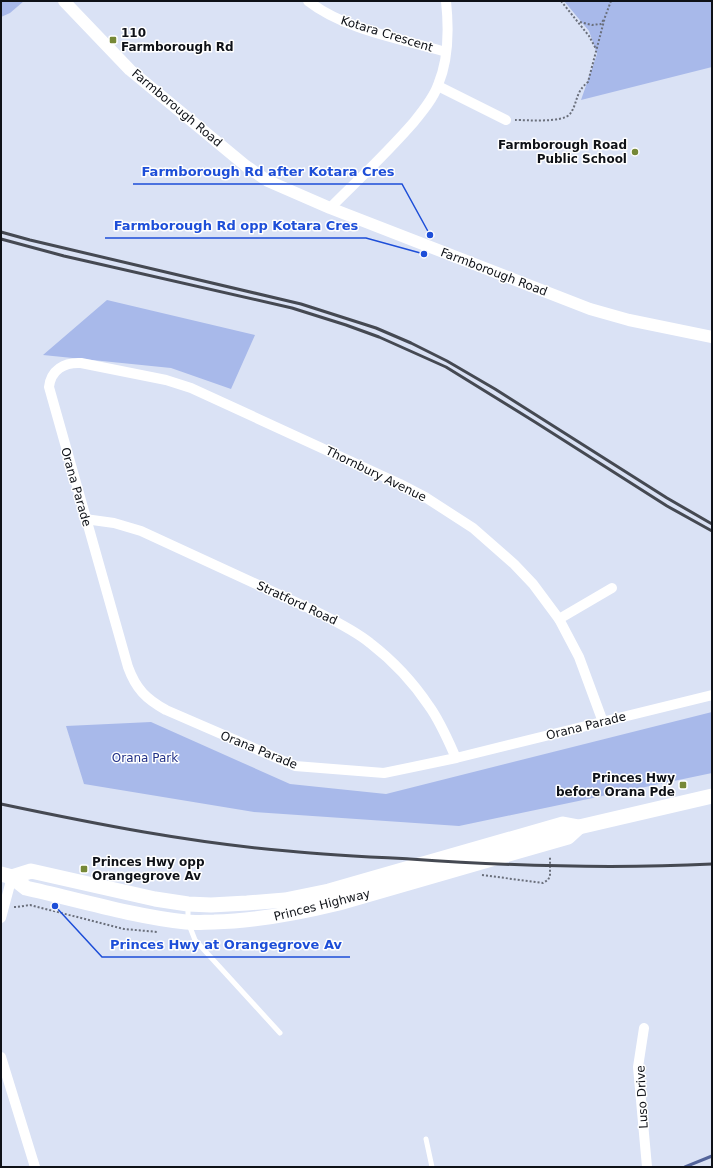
<svg xmlns="http://www.w3.org/2000/svg" width="713" height="1168" viewBox="0 0 713 1168" font-family="'DejaVu Sans',sans-serif">
<style>
.green{fill:#a8b9ea}
.lines{fill:none;stroke-linecap:round;stroke-linejoin:round}
.stream{stroke:#53649a;stroke-width:3}
.path{stroke:#6a6f7b;stroke-width:2;stroke-dasharray:2 2;stroke-linecap:butt}
.service{stroke:#fff;stroke-width:5}
.minor{stroke:#fff;stroke-width:10}
.tertiary{stroke:#fff;stroke-width:12}
.primary{stroke:#fff;stroke-width:15}
.rail{stroke:#454952;stroke-width:3}
.poi-dot{fill:#768837;stroke:#fff;stroke-width:1.5}
.labels{text-anchor:middle;stroke-width:3;stroke-linejoin:round;paint-order:stroke}
.poi-label{font-size:12px;font-weight:bold;fill:#0e1117;stroke:#fff;text-anchor:start}
.street-label{font-size:12px;fill:#0e1117;stroke:#fff}
.park-label{font-size:12px;fill:#223187;stroke:#fff}
.leader{fill:none;stroke:#1d4ed8;stroke-width:1.5}
.callout-dot{fill:#1d4ed8;stroke:#fff;stroke-width:1.5}
.callout-label{font-size:13px;text-anchor:middle;font-weight:bold;fill:#1d4ed8;stroke:#fff;stroke-width:3;stroke-linejoin:round;paint-order:stroke}
</style>
<rect width="100%" height="100%" fill="#dae2f5"/>
<g class="green">
<polygon points="1,1 24,1 10,13 1,17"/>
<polygon points="564,1 712,1 712,67 581,100 597,54 589,31"/>
<polygon points="107,300 255,335 231,389 171,368 43,355"/>
<polygon points="712,712 712,773 459,826 254,812 84,784 66,726 151,722 290,784 386,794"/>
</g>
<g class="lines">
<polyline class="stream" points="685,1167 712,1156"/>
<g class="path">
<polyline points="561,1 589,36 596,49"/>
<polyline points="580,22 592,25 601,24 604,19"/>
<path d="M 515,120 C 527,120 563,123 570,114 C 578,103 575,92 588,82 L 605,17 L 611,1"/>
<polyline points="482,875 543,883 548,880 550,876 550,856"/>
<polyline points="14,907 17,907 30,905 124,929 158,932"/>
</g>
<g class="service">
<polyline points="188,905 188,922 195,940 280,1033"/>
<polyline points="426,1139 432,1167"/>
</g>
<g class="minor">
<path d="M 308,1 C 345,30 402,39 446,52"/>
<polyline points="438,86 506,120"/>
<path d="M 330,208 C 358,180 387,153 413,123 C 422,112 433,99 438,85 C 449,59 449,29 446,1"/>
<path d="M 85,519 L 114,523 L 141,531 L 317,612 C 335,621 354,630 370,643 C 392,660 413,682 429,706 C 440,721 448,740 456,758"/>
<polyline points="559,619 612,588"/>
<path d="M 603,722 L 579,657 L 559,619 L 533,584 L 514,564 L 473,528 L 425,497 L 400,484 L 191,388 L 166,380 L 81,363 C 64,362 51,370 49,387 L 128,667 C 136,689 146,699 166,710 L 295,766 L 384,773 L 456,758 L 712,695"/>
<polyline points="1,918 12,877"/>
<polyline points="644,1028 638,1067 647,1167"/>
<polyline points="1,1057 35,1167"/>
</g>
<polyline class="tertiary" points="64,1 130,70 246,166 268,181 330,208 590,309 629,320 712,337"/>
<g class="primary">
<path d="M 1,874 L 12,877 L 26,888 C 79,900 132,916 186,922 C 195,923 205,922 214,922 C 257,921 298,913 339,903 L 568,837 L 579,827"/>
<polyline points="12,877 31,871 155,899 188,904 211,905 247,903 285,900 329,891 563,824 579,827 712,796"/>
</g>
<g class="rail">
<polyline points="1,232 30,240 301,304 376,328 411,343 447,361 495,389 667,498 712,524"/>
<polyline points="1,239 64,256 292,308 346,325 379,337 446,367 535,422 667,506 712,531"/>
<path d="M 1,804 C 96,824 192,843 288,851 C 329,855 370,857 410,859 C 511,866 611,869 712,864"/>
</g>
</g>
<g class="poi-dot">
<rect x="109" y="36" width="8" height="8" rx="2"/>
<circle cx="635" cy="152" r="4"/>
<rect x="679" y="781" width="8" height="8" rx="2"/>
<rect x="80" y="865" width="8" height="8" rx="2"/>
</g>
<g class="labels">
<g class="poi-label">
<text x="121" y="37">110<tspan x="121" dy="14">Farmborough Rd</tspan></text>
<text x="627" y="149" text-anchor="end">Farmborough Road<tspan x="627" dy="14">Public School</tspan></text>
<text x="675" y="782" text-anchor="end">Princes Hwy<tspan x="675" dy="14">before Orana Pde</tspan></text>
<text x="92" y="866">Princes Hwy opp<tspan x="92" dy="14">Orangegrove Av</tspan></text>
</g>
<g class="street-label">
<text transform="translate(387 34) rotate(17)" y="4">Kotara Crescent</text>
<text transform="translate(177 108) rotate(40)" y="4">Farmborough Road</text>
<text transform="translate(494 272) rotate(21)" y="4">Farmborough Road</text>
<text transform="translate(376 474) rotate(26)" y="4">Thornbury Avenue</text>
<text transform="translate(76 487) rotate(74)" y="4">Orana Parade</text>
<text transform="translate(297 603) rotate(25)" y="4">Stratford Road</text>
<text transform="translate(586 726) rotate(-14)" y="4">Orana Parade</text>
<text transform="translate(259 750) rotate(22)" y="4">Orana Parade</text>
<text transform="translate(322 905) rotate(-14)" y="4">Princes Highway</text>
<text transform="translate(642 1097) rotate(-93)" y="4">Luso Drive</text>
</g>
<g class="park-label">
<text x="145" y="762">Orana Park</text>
</g>
</g>
<path class="leader" d="M430 235L402 184H133M424 254L366 238H105M55 906L102 957H350"/>
<g class="callout-dot">
<circle cx="430" cy="235" r="4"/>
<circle cx="424" cy="254" r="4"/>
<circle cx="55" cy="906" r="4"/>
</g>
<g class="callout-label">
<text x="268" y="176">Farmborough Rd after Kotara Cres</text>
<text x="236" y="230">Farmborough Rd opp Kotara Cres</text>
<text x="226" y="949">Princes Hwy at Orangegrove Av</text>
</g>
<rect width="713" height="1168" fill="none" stroke="#0e1117" stroke-width="4"/>
</svg>
